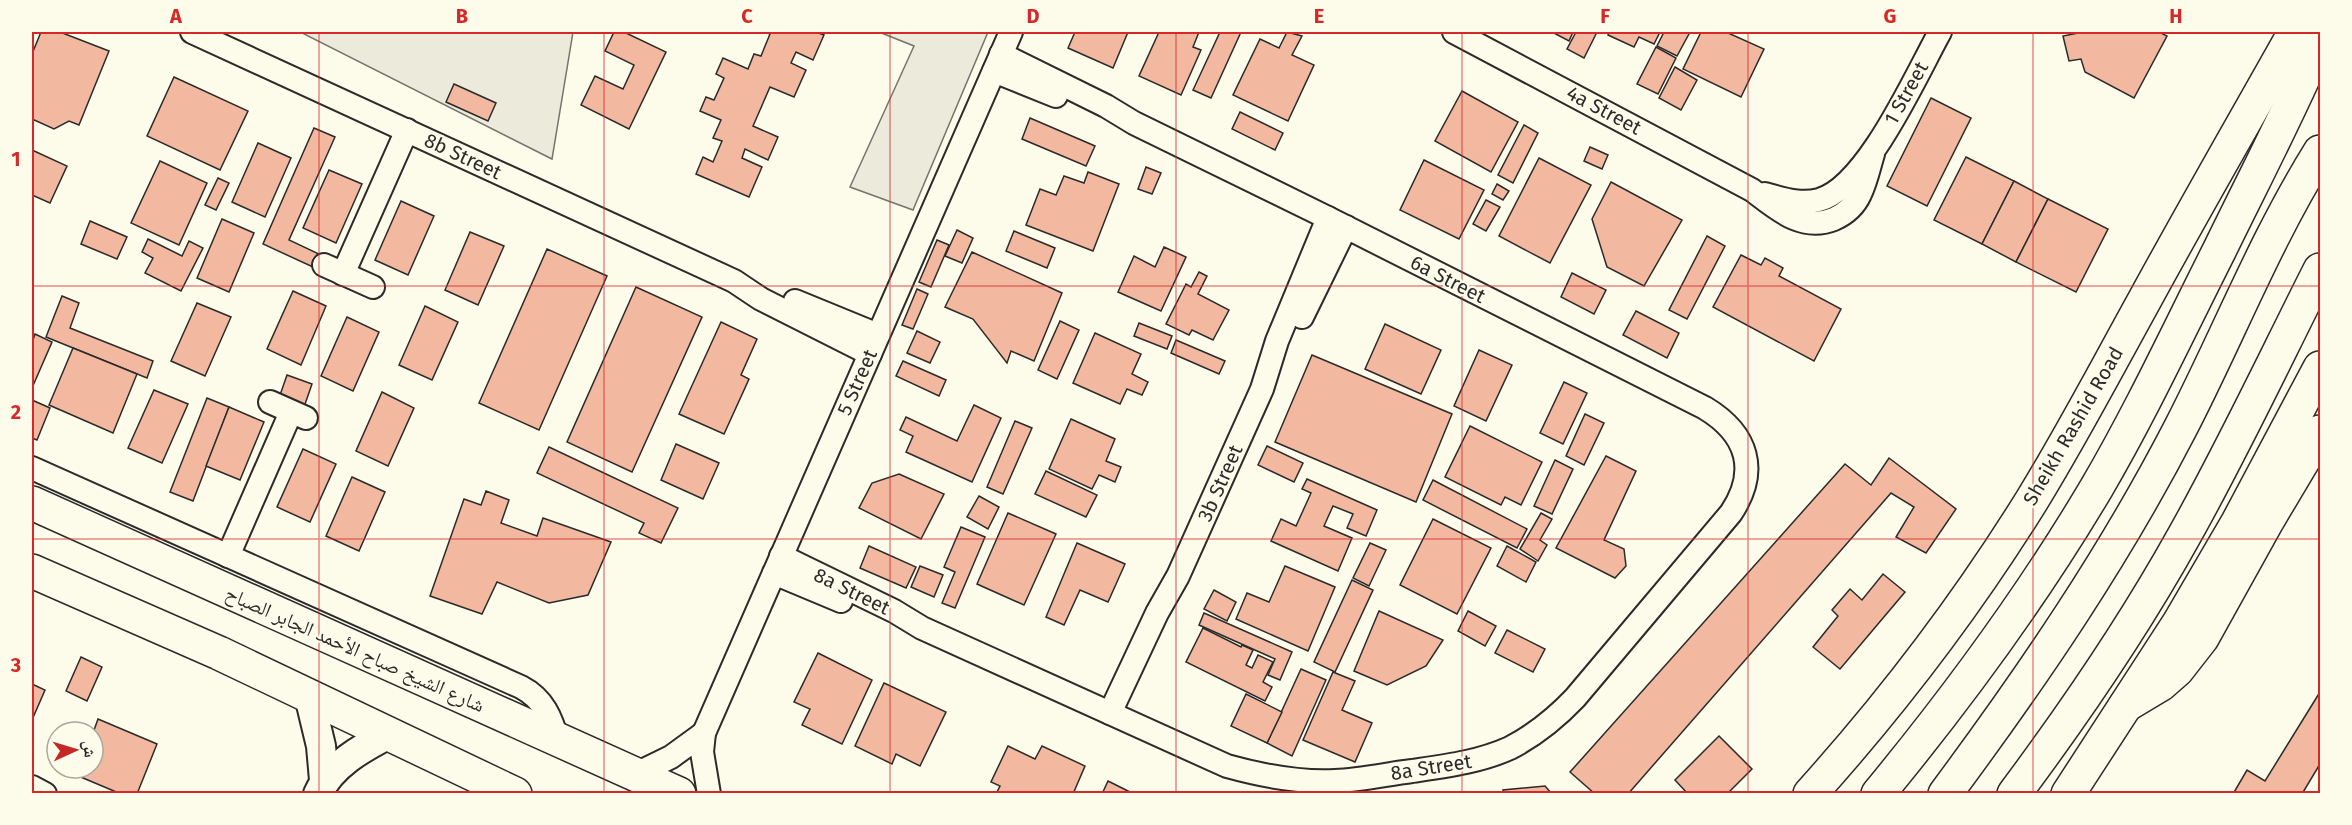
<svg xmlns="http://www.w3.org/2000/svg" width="2352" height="825" viewBox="0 0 2352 825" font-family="'Fira Sans','Noto Naskh Arabic',sans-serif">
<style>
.parking{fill:#eceadb;stroke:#74746e;stroke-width:1.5}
.building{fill:#f2b8a0;stroke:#2b2b2b;stroke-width:1.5}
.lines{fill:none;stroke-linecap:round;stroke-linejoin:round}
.minor-casing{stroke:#2b2b2b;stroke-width:26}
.tertiary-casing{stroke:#2b2b2b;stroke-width:32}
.secondary-casing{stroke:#2b2b2b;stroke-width:36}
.primary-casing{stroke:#2b2b2b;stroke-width:36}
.trunk-casing{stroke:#2b2b2b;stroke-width:36}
.minor{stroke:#fdfbea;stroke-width:22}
.tertiary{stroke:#fdfbea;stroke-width:28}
.secondary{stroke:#fdfbea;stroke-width:33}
.primary{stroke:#fdfbea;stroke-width:33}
.trunk{stroke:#fdfbea;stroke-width:33}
.grid{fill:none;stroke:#d62828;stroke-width:1.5;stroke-opacity:0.55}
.labels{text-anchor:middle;stroke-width:4.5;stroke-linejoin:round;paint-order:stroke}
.street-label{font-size:20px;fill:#2b2b2b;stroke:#fdfbea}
.neatline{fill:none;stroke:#d62828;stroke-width:2}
.grid-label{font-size:20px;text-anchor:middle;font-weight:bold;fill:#d62828}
</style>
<rect width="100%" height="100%" fill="#fdfbea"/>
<g class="parking">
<polygon points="305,32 573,32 552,159 304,34"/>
<polygon points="879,32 988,32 913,210 850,187 914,46"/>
</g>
<g class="building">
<polygon points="41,32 60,32 109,51 79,125 69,121 54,129 32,119 32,54"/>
<polygon points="614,32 624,32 666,52 629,129 581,105 595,76 623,89 634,65 605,51"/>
<polygon points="765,32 816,32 824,35 813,60 796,52 791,63 806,70 794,97 770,87 753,126 778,137 768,160 745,149 742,158 762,167 749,197 696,174 703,157 713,162 722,141 713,138 721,120 700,111 706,97 714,100 724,78 716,74 723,58 748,69 754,54 761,56 770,34"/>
<polygon points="1075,32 1128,32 1113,68 1068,48"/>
<polygon points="1159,32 1199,32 1193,47 1201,50 1181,95 1139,76"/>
<polygon points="1220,32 1241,32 1211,98 1193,90"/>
<polygon points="1287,32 1302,36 1292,55 1314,65 1288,121 1233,95 1260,39 1279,48"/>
<polygon points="1552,32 1573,32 1569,41"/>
<polygon points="1576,32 1597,32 1584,58 1567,49"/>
<polygon points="1609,32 1660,32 1654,44 1639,37 1634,47 1608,35"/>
<polygon points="1664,32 1690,32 1677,56 1657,46"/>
<polygon points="1701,32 1726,32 1764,49 1741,97 1683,69"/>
<polygon points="2083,32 2159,32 2167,36 2134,98 2085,72 2081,59 2069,61 2063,36"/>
<polygon points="1656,47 1676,58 1658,94 1637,84"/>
<polygon points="1675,67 1697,80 1681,110 1659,98"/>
<polygon points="174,77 248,111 220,170 147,136"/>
<polygon points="454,84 496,103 488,121 446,102"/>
<polygon points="1462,91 1518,122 1491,172 1435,141"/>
<polygon points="1931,98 1971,118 1927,206 1887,186"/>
<polygon points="1240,112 1283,133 1275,150 1232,129"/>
<polygon points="1030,118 1095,146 1086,166 1022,139"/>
<polygon points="1524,125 1538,133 1513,183 1498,175"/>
<polygon points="314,128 335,137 289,240 319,254 313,267 263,244"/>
<polygon points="258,143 291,158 265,217 232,202"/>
<polygon points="1590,147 1608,155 1602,169 1584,161"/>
<polygon points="32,150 67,166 50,203 32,195"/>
<polygon points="1966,157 2014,181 1982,244 1934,220"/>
<polygon points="1539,158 1591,185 1550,263 1499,236"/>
<polygon points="1424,160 1484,190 1459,239 1400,210"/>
<polygon points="160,161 207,183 179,245 131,223"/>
<polygon points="1146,167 1161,173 1152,194 1138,189"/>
<polygon points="329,170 362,184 336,243 303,228"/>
<polygon points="1088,172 1119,184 1093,251 1026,225 1040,189 1056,195 1064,176 1084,183"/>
<polygon points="218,178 229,183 216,210 205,205"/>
<polygon points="2014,181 2048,199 2016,262 1982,244"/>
<polygon points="1611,182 1682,220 1644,286 1607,267 1592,219"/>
<polygon points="1497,184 1509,191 1503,200 1492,194"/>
<polygon points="2048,199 2108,229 2076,292 2016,262"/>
<polygon points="1486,200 1500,207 1486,231 1473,224"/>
<polygon points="401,201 434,216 408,275 375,260"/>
<polygon points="222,219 254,233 229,292 197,278"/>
<polygon points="90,221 127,237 117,259 81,244"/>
<polygon points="957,230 973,238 962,263 945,256"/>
<polygon points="1014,231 1055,248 1047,268 1006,251"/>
<polygon points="470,232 504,246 478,305 445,290"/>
<polygon points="1707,236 1725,246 1687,319 1669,310"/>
<polygon points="148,239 182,256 189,241 203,248 181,291 145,273 153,258 142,252"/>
<polygon points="937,240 949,245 931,287 919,282"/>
<polygon points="1164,247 1186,257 1161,311 1118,292 1134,256 1155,267"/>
<polygon points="547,249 607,276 539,430 479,403"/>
<polygon points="972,252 1062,293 1034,361 1011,351 1007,363 973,319 945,307"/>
<polygon points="1741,255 1761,265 1765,258 1783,268 1779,276 1841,309 1814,361 1713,307"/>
<polygon points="1199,272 1207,276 1198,294 1229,310 1213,340 1192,330 1189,335 1166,324 1186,284 1191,287"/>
<polygon points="1572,273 1606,290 1594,314 1561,297"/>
<polygon points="636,287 702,317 632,472 567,442"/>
<polygon points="917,289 928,294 913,329 902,325"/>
<polygon points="293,291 326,306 301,365 267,349"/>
<polygon points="62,296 79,303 70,328 153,361 147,378 46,337"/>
<polygon points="197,303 231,317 205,376 171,361"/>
<polygon points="425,306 458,322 432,380 399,365"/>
<polygon points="1636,311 1679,333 1667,358 1623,335"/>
<polygon points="347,317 379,332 353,391 321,376"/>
<polygon points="1060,321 1079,330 1057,379 1038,370"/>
<polygon points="721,322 757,339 741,375 749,379 724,434 679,414"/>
<polygon points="1139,323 1172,336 1167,349 1134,336"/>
<polygon points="1385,324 1441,350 1421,394 1365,369"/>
<polygon points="917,331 940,342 930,363 907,353"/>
<polygon points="1095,333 1141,354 1132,374 1148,382 1142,395 1127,389 1120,404 1073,383"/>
<polygon points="35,334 52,342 32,388 32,343"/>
<polygon points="1176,340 1225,361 1219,374 1171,353"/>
<polygon points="73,348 137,374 113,433 49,405"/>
<polygon points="1479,350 1512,365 1486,421 1454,406"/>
<polygon points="1312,355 1452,414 1416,502 1275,442"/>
<polygon points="903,361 946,380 939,396 896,376"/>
<polygon points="287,375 312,384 304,407 279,398"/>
<polygon points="1564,382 1587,393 1563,444 1540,433"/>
<polygon points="154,390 188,404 162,463 128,448"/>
<polygon points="382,392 414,408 388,466 356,451"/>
<polygon points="207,398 229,407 193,501 170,492"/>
<polygon points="32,400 50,408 37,440 32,438"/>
<polygon points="974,405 1001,418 972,482 906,452 913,436 900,430 906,417 957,441"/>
<polygon points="229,407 264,422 240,480 206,466"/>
<polygon points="1585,414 1604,423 1584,465 1566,456"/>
<polygon points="1071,419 1115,439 1106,461 1121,467 1115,482 1099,475 1092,489 1049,469"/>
<polygon points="1015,421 1032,428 1003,494 987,487"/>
<polygon points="1470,426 1542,462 1521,505 1505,497 1501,505 1445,477"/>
<polygon points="676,444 719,463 703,499 661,480"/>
<polygon points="1267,446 1303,463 1294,482 1258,465"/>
<polygon points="549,447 678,508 661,543 639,533 644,523 537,473"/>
<polygon points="303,449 336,464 310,522 277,507"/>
<polygon points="1606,456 1636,471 1604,540 1624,549 1626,566 1615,578 1556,548"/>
<polygon points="1889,458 1956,509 1926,553 1896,537 1914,507 1891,493 1628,794 1595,794 1570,772 1845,464 1871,485"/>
<polygon points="1555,460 1573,469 1552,514 1534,506"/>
<polygon points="1046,471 1097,495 1086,517 1035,494"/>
<polygon points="899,474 944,494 921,539 859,508 872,483"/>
<polygon points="352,477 385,492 359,551 326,536"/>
<polygon points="1307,479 1377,510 1366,536 1347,528 1353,514 1333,506 1324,526 1352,538 1338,571 1271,541 1281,519 1296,526 1311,493 1302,489"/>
<polygon points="1433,480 1527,529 1517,548 1423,500"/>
<polygon points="486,491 509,500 501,523 537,536 543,518 611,542 588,595 549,603 497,582 482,614 430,596 464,499 481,505"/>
<polygon points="979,496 999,507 988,529 967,517"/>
<polygon points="1008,513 1056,534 1024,605 977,584"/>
<polygon points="1541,513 1552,519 1540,540 1547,545 1538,561 1520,549"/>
<polygon points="1433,519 1491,548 1457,614 1400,585"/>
<polygon points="961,527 985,537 955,608 942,603 955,572 944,567"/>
<polygon points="1077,543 1125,564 1108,602 1080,590 1064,625 1046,617"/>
<polygon points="1370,543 1386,550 1369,586 1353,578"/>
<polygon points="869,546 916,567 906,588 860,568"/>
<polygon points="1507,546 1536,562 1526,582 1497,566"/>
<polygon points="920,566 943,575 934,597 911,587"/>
<polygon points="1285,566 1335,587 1308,651 1236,619 1247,593 1269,602"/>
<polygon points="1883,574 1905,592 1840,669 1813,647 1838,616 1832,610 1850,589 1862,600"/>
<polygon points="1352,580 1373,590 1335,672 1314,662"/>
<polygon points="1214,590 1236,602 1227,621 1204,609"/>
<polygon points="1379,611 1443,640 1426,666 1387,685 1354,671"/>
<polygon points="1468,611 1496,626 1485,646 1458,631"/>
<polygon points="1204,613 1292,652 1280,680 1268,675 1275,659 1199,625"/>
<polygon points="1203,628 1241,647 1242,645 1253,650 1246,665 1252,668 1258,655 1273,662 1263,682 1272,687 1265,701 1186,662"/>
<polygon points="1507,630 1545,649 1533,672 1495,653"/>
<polygon points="818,653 872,680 842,744 802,725 810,709 794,702"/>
<polygon points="81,657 102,667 87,701 66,691"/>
<polygon points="1301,669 1326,680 1292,756 1267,743"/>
<polygon points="1333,672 1355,681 1342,710 1372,723 1355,762 1303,740"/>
<polygon points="884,683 946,712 920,766 896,754 892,764 855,746"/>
<polygon points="32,684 45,690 32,720"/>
<polygon points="2320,692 2320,764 2302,794 2233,794 2247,770 2265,781"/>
<polygon points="1246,694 1282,712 1267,743 1231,726"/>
<polygon points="98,719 157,744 137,794 121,794 76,775 79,768 93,768 93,733"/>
<polygon points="1719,736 1752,769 1727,794 1688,794 1675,780"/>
<polygon points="1008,746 1035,759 1042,746 1085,766 1073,794 996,794 1000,786 991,782"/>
<polygon points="1108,781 1134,794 1102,794"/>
<polygon points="1545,786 1552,794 1504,794 1503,790"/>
</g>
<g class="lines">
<defs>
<g id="minor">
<polyline points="192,32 734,281 761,299 870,354"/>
<path d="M 1454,32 L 1752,190 C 1777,209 1802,232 1834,219 C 1845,214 1855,205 1860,194 C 1866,182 1869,167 1873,154"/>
<polyline points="994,71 1056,96"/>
<path d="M 1765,194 C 1783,199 1801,205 1819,200 C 1867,187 1916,75 1940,32"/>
<polyline points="324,265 373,287"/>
<polyline points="343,274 407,130"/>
<polyline points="795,301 878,335"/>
<polyline points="1302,317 1346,227"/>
<polyline points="270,402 306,418"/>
<path d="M 32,468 L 521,687 C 544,699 551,718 558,741"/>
<polyline points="228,556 291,412"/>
<path d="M 781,556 L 894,611 L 922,628 L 1227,766 C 1263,776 1298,783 1335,781 C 1361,780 1387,774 1412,771 C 1446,766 1479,762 1510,748 C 1535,735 1556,718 1575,698 L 1731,513 C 1759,471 1748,434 1705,408 L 1328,218 L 1134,123 L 1106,106 L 1001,54"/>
<polyline points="774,573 841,601"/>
<polyline points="1110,713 1157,613 1178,576 1262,389 1277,341 1328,218"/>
<polyline points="634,775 671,757 704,733"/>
<polyline points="32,787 45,794"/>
<polyline points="709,794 702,752 704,733 1011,32"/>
</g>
<g id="tertiary">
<polyline points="309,696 321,746 324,780"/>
<path d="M 318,794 C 331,765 362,748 389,734"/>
</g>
<g id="secondary">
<polyline points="32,503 679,794"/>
<polyline points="32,571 219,653 515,794"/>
<polyline points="2126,705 2161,684 2177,670 2202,638 2267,521 2320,432"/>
</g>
<g id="primary">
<path d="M 1810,794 C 1892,703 1968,603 2032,500 C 2072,435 2107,368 2144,301 C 2193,211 2245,121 2295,32"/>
<path d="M 1878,794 C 1958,697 2033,595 2097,487 C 2142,410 2180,328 2220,249 C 2254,179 2290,111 2320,40"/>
<path d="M 1945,794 C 2032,677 2114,557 2181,427 C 2228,336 2265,240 2320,152"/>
<polyline points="2068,794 2179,623 2238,522 2320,368"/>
</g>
<path id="trunk" d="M 2014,794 C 2076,711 2134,626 2184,536 C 2233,449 2275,359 2320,270"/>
</defs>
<use href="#minor" class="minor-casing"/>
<use href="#tertiary" class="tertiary-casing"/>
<use href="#secondary" class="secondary-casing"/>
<use href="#primary" class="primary-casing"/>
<use href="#trunk" class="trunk-casing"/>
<use href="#minor" class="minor"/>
<use href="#tertiary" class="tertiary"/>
<use href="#secondary" class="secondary"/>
<use href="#primary" class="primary"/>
<use href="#trunk" class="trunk"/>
</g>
<path class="grid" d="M 319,32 L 319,794M 604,32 L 604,794M 890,32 L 890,794M 1176,32 L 1176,794M 1462,32 L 1462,794M 1748,32 L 1748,794M 2033,32 L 2033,794M 32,286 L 2320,286M 32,539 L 2320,539"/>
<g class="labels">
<g class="street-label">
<text transform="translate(1906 93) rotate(-61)" y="7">1 Street</text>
<text transform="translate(1604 110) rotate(28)" y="7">4a Street</text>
<text transform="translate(463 156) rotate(25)" y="7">8b Street</text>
<text transform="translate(1448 279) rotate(27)" y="7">6a Street</text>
<text transform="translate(857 382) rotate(-66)" y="7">5 Street</text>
<text transform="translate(2073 426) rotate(-60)" y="7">Sheikh Rashid Road</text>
<text transform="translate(1220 483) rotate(-66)" y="7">3b Street</text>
<text transform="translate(852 591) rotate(26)" y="7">8a Street</text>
<text transform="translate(355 649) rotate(24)" y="7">شارع الشيخ صباح الأحمد الجابر الصباح</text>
<text transform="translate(1431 767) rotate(-9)" y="7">8a Street</text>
</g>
</g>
<rect width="2352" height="825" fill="none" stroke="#fdfbea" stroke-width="66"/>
<g transform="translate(75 750) rotate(86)"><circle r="28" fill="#fdfbea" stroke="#a9a89e" stroke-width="1.5"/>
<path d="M0-4.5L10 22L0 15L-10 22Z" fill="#c62828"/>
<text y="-9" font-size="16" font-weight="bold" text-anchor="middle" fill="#2b2b2b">ش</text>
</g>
<rect x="33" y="33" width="2286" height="759" class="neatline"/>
<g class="grid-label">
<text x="176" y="23">A</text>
<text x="462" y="23">B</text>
<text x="747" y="23">C</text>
<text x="1033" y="23">D</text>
<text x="1319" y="23">E</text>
<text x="1605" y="23">F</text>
<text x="1890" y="23">G</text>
<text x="2176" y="23">H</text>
<text x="16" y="166">1</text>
<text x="16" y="419">2</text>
<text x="16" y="672">3</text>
</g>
</svg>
